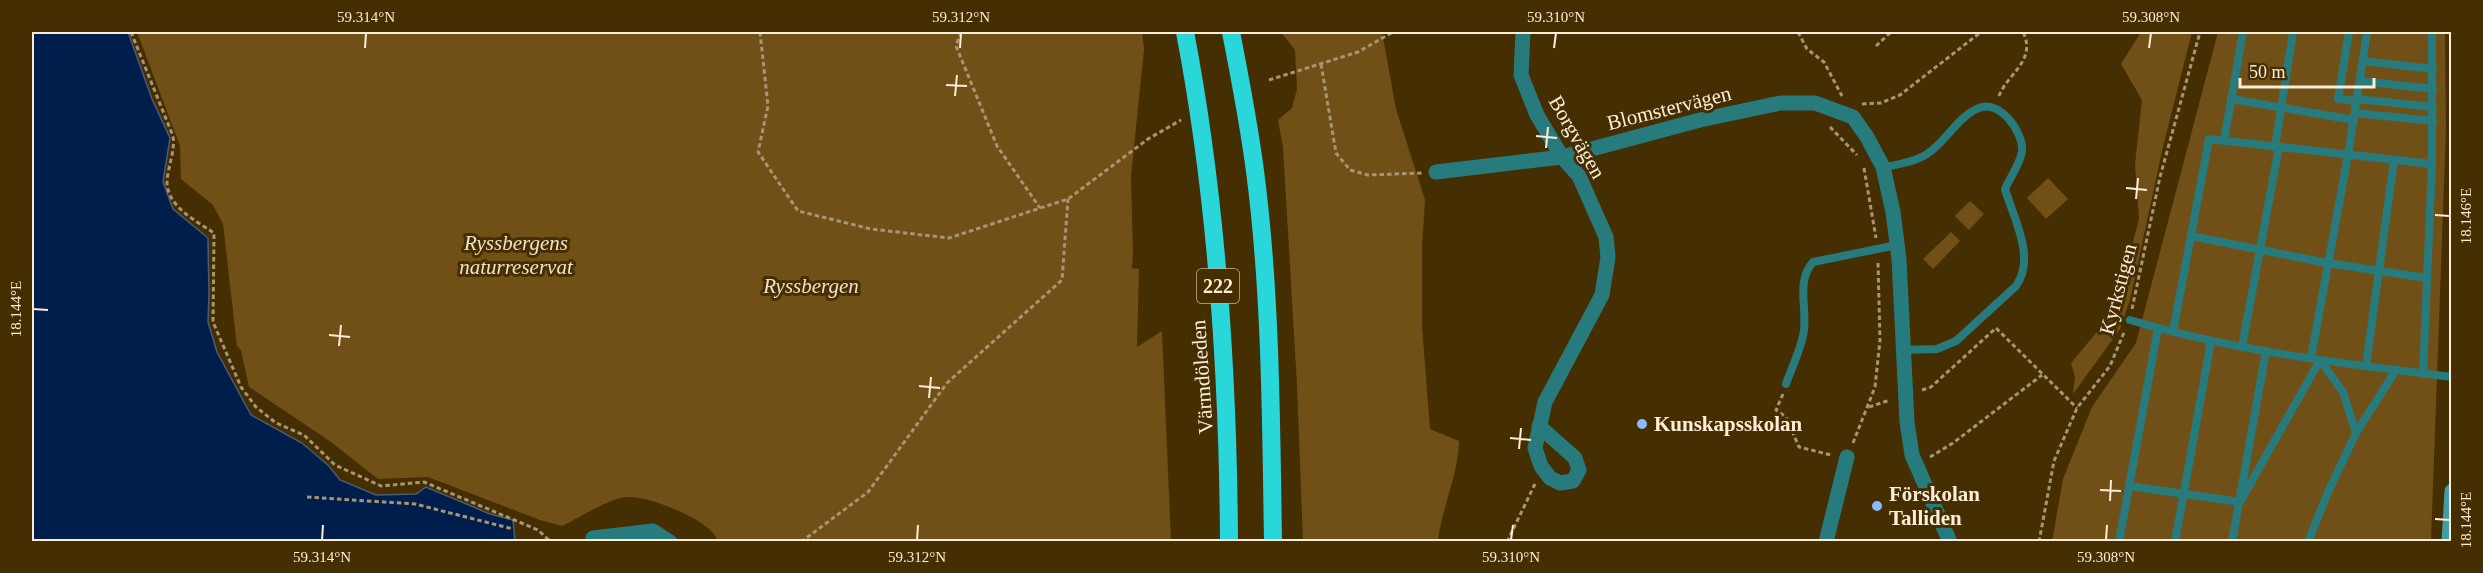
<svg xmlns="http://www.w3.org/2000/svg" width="2483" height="573" viewBox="0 0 2483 573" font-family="Georgia,serif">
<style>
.green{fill:#705017}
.water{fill:#001e4c;stroke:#4c5c76;stroke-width:1.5}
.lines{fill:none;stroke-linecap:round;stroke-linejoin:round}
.path{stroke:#a89576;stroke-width:3;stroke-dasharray:4.5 3;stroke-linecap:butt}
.service{stroke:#287b7d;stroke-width:8}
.minor{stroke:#287b7d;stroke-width:15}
.secondary{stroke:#409fa1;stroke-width:15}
.motorway{stroke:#29d7db;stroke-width:18}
.ticks{fill:none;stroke:#fcedd8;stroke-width:2}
.poi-dot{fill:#8bbafc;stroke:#452e02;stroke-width:2}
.labels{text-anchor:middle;stroke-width:6;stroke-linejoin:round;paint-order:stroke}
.shield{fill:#452e02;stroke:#c5b498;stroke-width:1.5}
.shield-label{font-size:20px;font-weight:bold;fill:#fcedd8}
.street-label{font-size:21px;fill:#fcedd8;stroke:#452e02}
.park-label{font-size:21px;font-style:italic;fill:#f1e1c8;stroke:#452e02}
.poi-label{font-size:21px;font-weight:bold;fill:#fcedd8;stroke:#452e02;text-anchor:start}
.neatline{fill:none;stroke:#fcedd8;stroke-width:2}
.ticks-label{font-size:15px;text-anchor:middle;fill:#fcedd8}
</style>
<rect width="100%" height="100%" fill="#452e02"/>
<g class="green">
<path d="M 137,32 L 1142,32 L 1144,49 L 1131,177 L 1133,253 L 1132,268 L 1139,269 L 1137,347 L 1162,331 L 1171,541 L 718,541 C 711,520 651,497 630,497 C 612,496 579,518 562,526 L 540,520 L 428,477 L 378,479 L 331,442 L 249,387 L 241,350 L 237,346 L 223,224 L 213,205 L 181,179 L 180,146 Z"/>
<path d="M 1281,32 L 1382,32 L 1396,109 L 1425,200 L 1422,247 L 1422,326 L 1430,429 L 1459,441 C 1458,476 1442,507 1438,541 L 1303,541 L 1297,385 L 1283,147 L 1278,120 L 1292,108 L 1297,89 L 1295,50 Z"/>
<polygon points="2141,32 2192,32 2162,151 2130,300 2120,329 2073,394 2075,377 2071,363 2115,310 2139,219 2135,165 2142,100 2121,64"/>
<polygon points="2218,32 2445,32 2446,129 2431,541 2052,542 2063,479 2092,407 2136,343"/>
<polygon points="2048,178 2068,199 2046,219 2027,198"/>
<polygon points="1970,201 1984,214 1969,230 1955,216"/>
<polygon points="1951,232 1960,241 1933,269 1923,259"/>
</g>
<polygon class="water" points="32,32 128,32 152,99 170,138 163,182 173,209 208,238 209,294 208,322 217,352 251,415 302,443 329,466 340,480 376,495 416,494 426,487 490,514 513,520 515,541 32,541"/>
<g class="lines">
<g class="path">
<path d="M 131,32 L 173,136 C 175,149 170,161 168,174 C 161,203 193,219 214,233 L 213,322 L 241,387 L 256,407 L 276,423 L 304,435 L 335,465 L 381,486 L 424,482 L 538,530 L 551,542"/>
<polyline points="760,32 768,106 758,152 798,211 871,229 949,238 1068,199 1148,139 1181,120"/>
<polyline points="961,32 956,46 997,146 1040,208"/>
<polyline points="1798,32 1807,49 1824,62 1842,96"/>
<polyline points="1876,46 1891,32"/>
<polyline points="1321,64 1336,153 1350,170 1368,175 1422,173"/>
<polyline points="1269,80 1358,52 1393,32"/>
<path d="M 1999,96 C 2007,74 2037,61 2023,32"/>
<polyline points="1862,104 1881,103 1900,95 1981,32"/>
<polyline points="1830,127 1857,155"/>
<polyline points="1864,168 1876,238"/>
<polyline points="2132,309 2160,177 2200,32"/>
<polyline points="1922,390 1931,387 1996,328 2077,408"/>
<polyline points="1783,394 1776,410 1786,417 1799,447 1831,455"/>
<polyline points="1869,407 1890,400"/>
<polyline points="1853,443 1875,387 1880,340 1878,263"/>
<polyline points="1930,457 1953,443 2042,375"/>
<polyline points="307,497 415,504 513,529"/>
<polyline points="801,542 868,492 947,383 1062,280 1068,199"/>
<polyline points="1507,542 1535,484"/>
<polyline points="2039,542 2054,461 2077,408 2110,366 2125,330"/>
</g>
<g class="service">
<polyline points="2349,32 2338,99 2356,101"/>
<polyline points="2363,61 2433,69"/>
<polyline points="2360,81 2433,89"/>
<polyline points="2231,99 2354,120"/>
<polyline points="2357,99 2433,107"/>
<polyline points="2355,113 2433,121"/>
<polyline points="2224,141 2243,32"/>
<polyline points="2275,147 2293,32"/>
<path d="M 1883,167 C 1897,165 1915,162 1927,154 C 1946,142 1958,116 1979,108 C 2000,99 2024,133 2022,151 C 2020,165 2010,177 2005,189 C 2014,219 2036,258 2016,286 L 1956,341 L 1937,349 L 1903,350"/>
<polyline points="2191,236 2327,263 2427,278"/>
<path d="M 2130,320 C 2234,351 2344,364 2452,377"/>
<polyline points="2173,332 2209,139 2432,164"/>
<polyline points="2242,347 2279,147"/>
<polyline points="2311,358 2348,155 2367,32"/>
<polyline points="2366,366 2394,160"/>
<polyline points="2423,374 2432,164 2432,32"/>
<path d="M 1786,384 C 1792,367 1802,347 1804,330 C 1807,307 1796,281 1813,262 L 1897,245"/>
<polyline points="2129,486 2240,502 2320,360 2343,392 2356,433 2396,370"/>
<polyline points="2119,542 2158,328"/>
<polyline points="2175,542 2211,341"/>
<polyline points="2232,542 2266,351"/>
<polyline points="2308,542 2328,492 2356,433"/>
</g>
<g class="minor">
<polyline points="1523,32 1521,75 1537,115 1562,157 1579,176 1606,237 1608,257 1602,295 1545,402 1535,448 1541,466 1550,478 1560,483 1573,481 1579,470 1575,458 1539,426"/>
<polyline points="1436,172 1562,157 1700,120 1780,103 1815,103 1853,117 1867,137 1883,167 1893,212 1899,259 1907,422 1912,455 1950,542"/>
<polyline points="593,538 653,531 670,542"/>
<polyline points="1826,542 1847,457"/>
</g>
<polyline class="secondary" points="2449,542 2452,491"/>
<g class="motorway">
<path d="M 1185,32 C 1217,199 1228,371 1229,542"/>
<path d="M 1231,32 C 1240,78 1249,125 1255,171 C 1271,294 1271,419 1273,542"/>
</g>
</g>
<path class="ticks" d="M 365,48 L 366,33M 960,48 L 961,33M 1554,48 L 1556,33M 2149,48 L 2151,33M 946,85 L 967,86M 955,96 L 957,75M 1536,136 L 1557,138M 1546,148 L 1548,127M 2126,188 L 2147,190M 2136,199 L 2138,178M 2435,215 L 2450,216M 33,309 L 48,310M 329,335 L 350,337M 339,346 L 341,325M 919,386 L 940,388M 929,398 L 931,377M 1510,438 L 1531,440M 1519,449 L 1521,428M 2100,490 L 2121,491M 2110,501 L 2111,480M 2435,519 L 2450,520M 322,540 L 323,525M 917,540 L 918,525M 1511,540 L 1513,525M 2106,540 L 2107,525"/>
<g class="poi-dot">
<circle cx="1642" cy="424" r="6"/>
<circle cx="1877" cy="506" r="6"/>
</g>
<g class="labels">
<rect class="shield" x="1197" y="269" width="42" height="34" rx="4.5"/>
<g class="shield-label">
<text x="1218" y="293">222</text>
</g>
<g class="street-label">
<text transform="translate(1669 108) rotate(-14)" y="7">Blomstervägen</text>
<text transform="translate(1577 137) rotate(60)" y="7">Borgvägen</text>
<text transform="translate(2118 289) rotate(-75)" y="7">Kyrkstigen</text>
<text transform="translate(1202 377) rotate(-94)" y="7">Värmdöleden</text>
</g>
<g class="park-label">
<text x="516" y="250">Ryssbergens<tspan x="516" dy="24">naturreservat</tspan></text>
<text x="811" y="293">Ryssbergen</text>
</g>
<g class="poi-label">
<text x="1654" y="431">Kunskapsskolan</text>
<text x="1889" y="501">Förskolan<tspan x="1889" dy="24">Talliden</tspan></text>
</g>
</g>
<rect width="2483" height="573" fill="none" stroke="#452e02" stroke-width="66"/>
<path d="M2240 78v9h134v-9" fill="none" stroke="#fcedd8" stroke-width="3"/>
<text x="2249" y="78" font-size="18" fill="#fcedd8" stroke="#452e02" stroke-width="4.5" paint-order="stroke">50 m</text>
<rect x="33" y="33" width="2417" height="507" class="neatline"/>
<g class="ticks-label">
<text x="366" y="22">59.314°N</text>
<text x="961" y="22">59.312°N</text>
<text x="1556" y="22">59.310°N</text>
<text x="2151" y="22">59.308°N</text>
<text transform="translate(2466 216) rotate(-90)" y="5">18.146°E</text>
<text transform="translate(16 309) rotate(-90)" y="5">18.144°E</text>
<text transform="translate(2466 520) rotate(-90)" y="5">18.144°E</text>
<text x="322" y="562">59.314°N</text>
<text x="917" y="562">59.312°N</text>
<text x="1511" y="562">59.310°N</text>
<text x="2106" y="562">59.308°N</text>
</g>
</svg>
